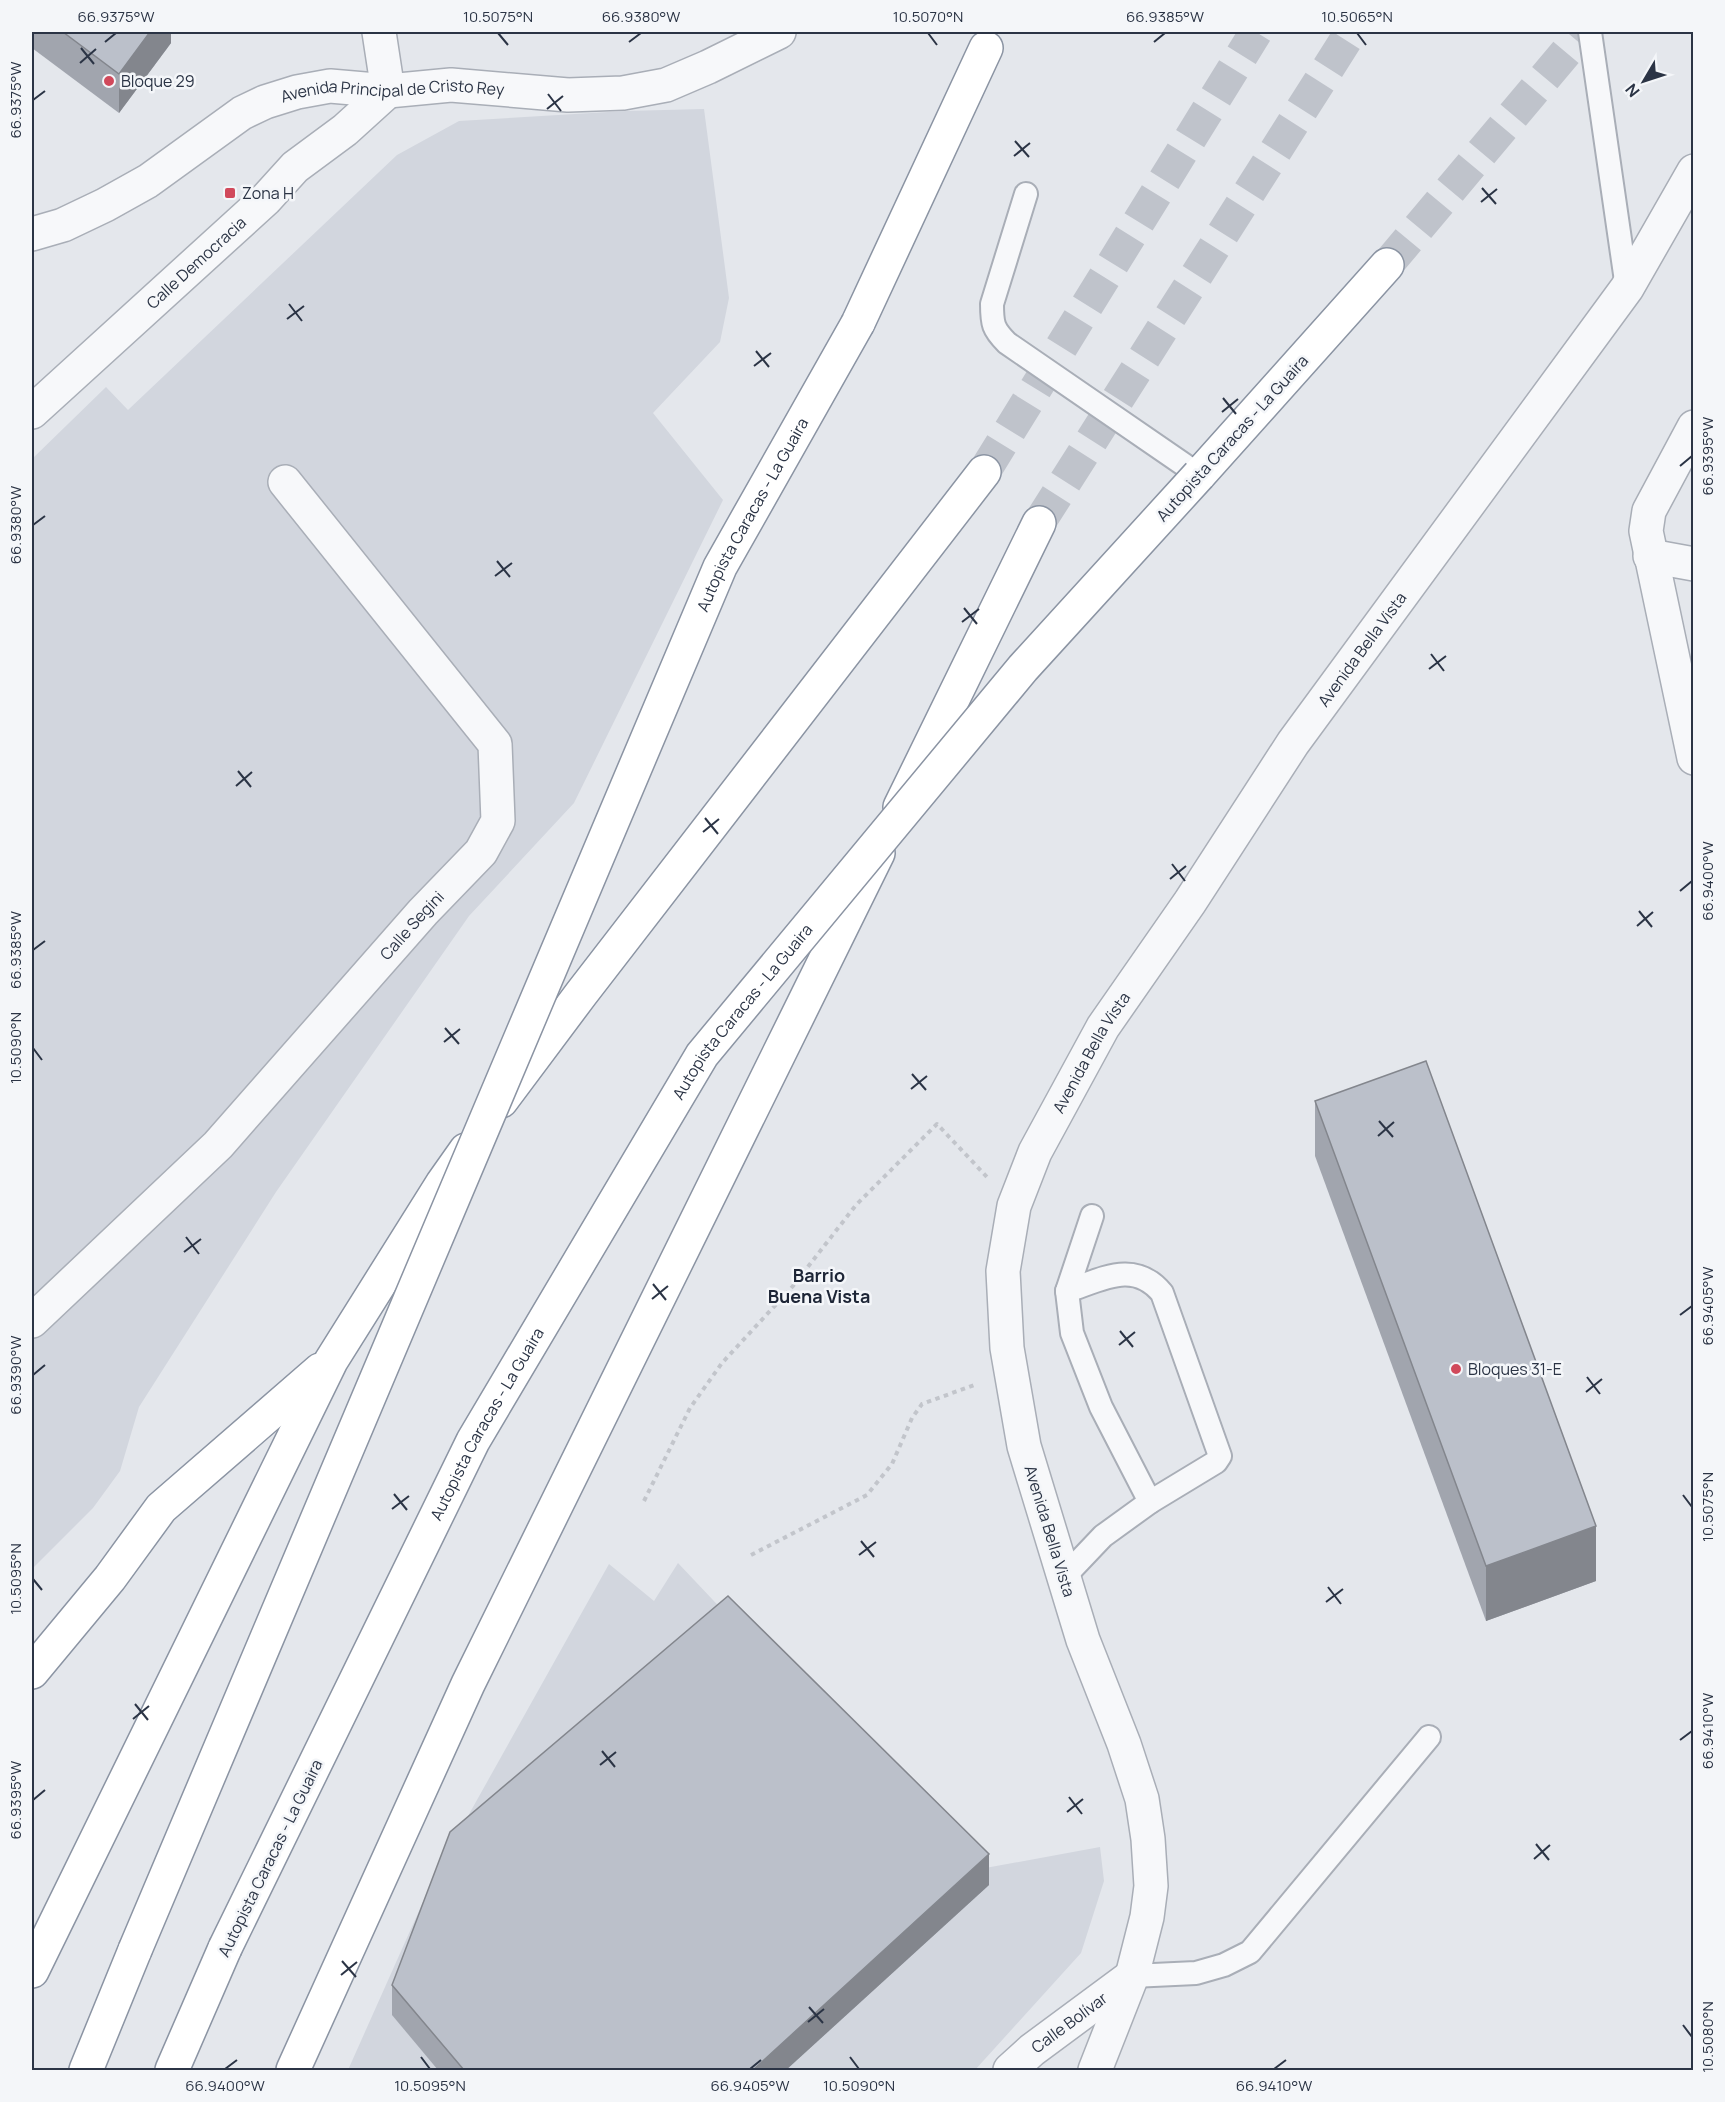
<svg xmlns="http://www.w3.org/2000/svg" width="1725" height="2102" viewBox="0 0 1725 2102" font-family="Manrope,sans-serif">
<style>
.built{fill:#d2d6de}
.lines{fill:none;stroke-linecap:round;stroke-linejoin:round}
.highway-tunnel{stroke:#bfc3cb;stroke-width:33;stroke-dasharray:33 16;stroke-linecap:butt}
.lane-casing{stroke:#a9aeb7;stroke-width:26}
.street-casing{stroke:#a9aeb7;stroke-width:36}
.highway-casing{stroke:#8b94a3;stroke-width:36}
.path{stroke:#c2c5cb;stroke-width:4;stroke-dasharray:4.5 4.5;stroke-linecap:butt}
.lane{stroke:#f7f8fa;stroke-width:22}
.street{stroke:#f7f8fa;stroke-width:33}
.highway{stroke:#fff;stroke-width:33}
.highway-bridge-casing{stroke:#8b94a3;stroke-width:36;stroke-linecap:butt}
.highway-bridge{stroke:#fff;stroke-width:33}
.wall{fill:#a1a5ae}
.shaded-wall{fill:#83868d}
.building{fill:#bbc0ca;stroke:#83868d;stroke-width:1.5}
.ticks{fill:none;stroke:#2b3445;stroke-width:2}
.poi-dot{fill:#d1495b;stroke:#f4f6f9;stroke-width:2}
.labels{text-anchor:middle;stroke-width:5;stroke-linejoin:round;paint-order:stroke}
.poi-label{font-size:16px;fill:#2b3445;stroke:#f4f6f9;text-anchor:start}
.street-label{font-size:16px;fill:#2b3445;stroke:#f4f6f9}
.neighbourhood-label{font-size:18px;font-weight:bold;fill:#1d2536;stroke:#f4f6f9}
.neatline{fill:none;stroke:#2b3445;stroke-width:2}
.ticks-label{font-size:15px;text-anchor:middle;fill:#2b3445}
</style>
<rect width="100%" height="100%" fill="#e4e7ec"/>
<g class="built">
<polygon points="704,109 729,298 720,342 653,413 723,500 574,803 469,916 276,1192 139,1407 120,1471 93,1508 32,1569 32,459 106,387 128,410 397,155 459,121 625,111"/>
<polygon points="678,1563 969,1871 1100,1847 1104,1881 1081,1953 975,2070 348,2070 435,1875 609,1564 654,1601"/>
</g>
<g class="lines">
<g class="highway-tunnel">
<polyline points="1387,265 1583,32"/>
<polyline points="984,472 1256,32"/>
<polyline points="1039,523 1351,32"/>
</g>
<defs>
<g id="lane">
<polyline points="1590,32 1627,288"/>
<path d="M 1026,194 L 992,304 C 992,324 993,329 1007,343 L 1199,475"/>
<polyline points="1092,1216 1067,1291 1072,1333 1101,1407 1150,1502"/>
<path d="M 1065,1576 L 1103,1536 L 1150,1502 L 1216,1462 L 1220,1456 L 1162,1293 C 1134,1259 1101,1280 1067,1291"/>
<polyline points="1132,1976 1196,1973 1224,1965 1250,1952 1429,1737"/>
</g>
<g id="street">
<path id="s1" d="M 32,234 L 63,225 L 105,205 L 148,181 L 242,113 L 265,102 L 297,92 L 330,86 L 388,91 L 451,85 L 568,95 L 623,93 L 666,85 L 708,67 L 779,32"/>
<path id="s2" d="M 32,412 L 266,199 L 295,167 L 345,130 L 388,91 L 379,32"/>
<polyline points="1694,427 1649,511 1646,531 1694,758"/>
<polyline points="1650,556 1694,564"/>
<path id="s3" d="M 32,1321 L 218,1145 L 423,912 L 481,852 L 498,821 L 495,744 L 285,482"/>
<path id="s4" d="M 1010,2070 L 1032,2050 L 1132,1976"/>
<path id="s5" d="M 1095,2070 L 1132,1976 L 1147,1917 L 1151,1886 L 1148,1839 L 1142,1799 L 1124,1744 L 1083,1640 L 1024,1446 L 1007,1348 L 1003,1271 L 1014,1206 L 1035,1152 L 1103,1027 L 1190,902 L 1293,743 L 1627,288 L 1694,171"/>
</g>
<g id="highway">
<polyline points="858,323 986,48"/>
<polyline points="1199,475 1387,265"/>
<polyline points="900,807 1039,523"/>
<polyline points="501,1101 581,994 984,472"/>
<polyline points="32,1672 110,1578 161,1508 320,1370"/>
<polyline points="32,1971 331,1361 442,1184 466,1150"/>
<polyline points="86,2070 135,1950"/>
<polyline points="172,2070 225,1948"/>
<polyline points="293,2070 468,1684 878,853"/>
</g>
</defs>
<use href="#lane" class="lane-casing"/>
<use href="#street" class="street-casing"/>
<use href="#highway" class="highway-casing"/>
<g class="path">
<polyline points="644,1501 690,1408 722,1363 793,1286 856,1205 937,1124 987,1177"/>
<polyline points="751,1555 867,1495 892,1464 912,1418 922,1404 977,1384"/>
</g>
<use href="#lane" class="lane"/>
<use href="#street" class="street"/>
<use href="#highway" class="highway"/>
<defs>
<g id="highway-bridge">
<path id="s6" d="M 225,1948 L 473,1441 L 702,1055 L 1023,668 L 1199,475"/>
<path id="s7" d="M 135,1950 L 720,567 L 858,323"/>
</g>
</defs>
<use href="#highway-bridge" class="highway-bridge-casing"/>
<use href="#highway-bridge" class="highway-bridge"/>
</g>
<g class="wall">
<polygon points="32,32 171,32 171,43 119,113 32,48"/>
<polygon points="1315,1101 1596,1581 1486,1621 1315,1156"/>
<polygon points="989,1885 786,2070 438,2070 392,2015 392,1985"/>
</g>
<g class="shaded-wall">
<polygon points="150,32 171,32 171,43 119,113 119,74"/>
<polygon points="1596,1526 1596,1581 1486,1621 1486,1566"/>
<polygon points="989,1854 989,1885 786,2070 753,2070"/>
</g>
<g class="building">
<polygon points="63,32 150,32 119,74"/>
<polygon points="1426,1061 1596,1526 1486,1566 1315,1101"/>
<polygon points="728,1596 989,1854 753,2070 464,2070 392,1985 450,1832"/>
</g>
<path class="ticks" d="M 498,33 L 508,45M 928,33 L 937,45M 1357,33 L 1366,45M 105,42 L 116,33M 629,42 L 641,33M 1154,42 L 1165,33M 81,48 L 94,64M 80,63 L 96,49M 548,94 L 561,111M 33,100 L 45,91M 547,109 L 563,96M 1015,141 L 1029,157M 1014,156 L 1030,143M 1482,188 L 1496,204M 1481,202 L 1497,189M 289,304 L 302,321M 287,319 L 304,306M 756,351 L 769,367M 754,366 L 771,353M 1223,398 L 1236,414M 1222,412 L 1238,399M 1680,466 L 1692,456M 33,525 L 45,516M 497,561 L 510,577M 495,576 L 512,563M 964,608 L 977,624M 962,622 L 979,609M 1431,654 L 1444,671M 1429,669 L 1446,656M 238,771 L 251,787M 236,786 L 252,772M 705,818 L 718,834M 703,832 L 719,819M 1172,864 L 1185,881M 1170,879 L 1186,866M 1680,891 L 1692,881M 1639,911 L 1652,927M 1637,926 L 1653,912M 33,950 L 45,941M 445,1028 L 459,1044M 444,1042 L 460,1029M 33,1048 L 42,1060M 912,1074 L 926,1090M 911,1089 L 927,1076M 1379,1121 L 1393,1137M 1378,1136 L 1394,1122M 186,1237 L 199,1254M 184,1252 L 201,1239M 653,1284 L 666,1300M 652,1299 L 668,1286M 1680,1315 L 1692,1306M 1120,1331 L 1133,1347M 1119,1345 L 1135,1332M 33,1375 L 45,1365M 1587,1377 L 1600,1394M 1586,1392 L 1602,1379M 394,1494 L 407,1510M 1683,1495 L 1692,1507M 392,1509 L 409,1496M 861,1541 L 874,1557M 859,1555 L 876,1542M 33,1579 L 42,1590M 1328,1587 L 1341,1604M 1326,1602 L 1343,1589M 135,1704 L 148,1720M 133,1719 L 149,1706M 1680,1740 L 1692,1731M 602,1751 L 615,1767M 600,1765 L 616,1752M 1069,1797 L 1082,1814M 33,1800 L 45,1790M 1067,1812 L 1083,1799M 1536,1844 L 1549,1860M 1534,1859 L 1550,1845M 342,1961 L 356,1977M 341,1975 L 357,1962M 809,2007 L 823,2023M 808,2022 L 824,2009M 1683,2025 L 1692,2037M 421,2057 L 430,2069M 850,2057 L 859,2069M 225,2069 L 237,2060M 750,2069 L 761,2060M 1274,2069 L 1286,2060"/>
<g class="poi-dot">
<circle cx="109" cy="81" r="6"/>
<rect x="224" y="187" width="12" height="12" rx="3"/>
<circle cx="1456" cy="1369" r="6"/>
</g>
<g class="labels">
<g class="poi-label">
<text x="121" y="87">Bloque 29</text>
<text x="242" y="199">Zona H</text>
<text x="1468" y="1375">Bloques 31-E</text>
</g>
<g class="street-label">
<text dy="6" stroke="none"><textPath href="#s1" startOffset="399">Avenida Principal de Cristo Rey</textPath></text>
<text dy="6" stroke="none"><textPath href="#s2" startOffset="222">Calle Democracia</textPath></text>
<text transform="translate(1232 438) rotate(-48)" y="6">Autopista Caracas - La Guaira</text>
<text dy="6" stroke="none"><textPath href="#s7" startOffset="1563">Autopista Caracas - La Guaira</textPath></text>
<text dy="6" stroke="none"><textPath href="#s5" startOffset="1554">Avenida Bella Vista</textPath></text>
<text dy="6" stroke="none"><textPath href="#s3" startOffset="549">Calle Segini</textPath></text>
<text dy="6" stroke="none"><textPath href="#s6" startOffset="1072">Autopista Caracas - La Guaira</textPath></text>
<text dy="6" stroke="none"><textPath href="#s5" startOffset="1068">Avenida Bella Vista</textPath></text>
<text dy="6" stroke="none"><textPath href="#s6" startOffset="586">Autopista Caracas - La Guaira</textPath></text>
<text transform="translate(1050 1531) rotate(73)" y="6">Avenida Bella Vista</text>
<text transform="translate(270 1858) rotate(-64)" y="6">Autopista Caracas - La Guaira</text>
<text dy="6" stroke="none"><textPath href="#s4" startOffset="76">Calle Bolívar</textPath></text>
</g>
<g class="neighbourhood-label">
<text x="819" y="1282">Barrio<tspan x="819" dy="21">Buena Vista</tspan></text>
</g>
</g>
<rect width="1725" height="2102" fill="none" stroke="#f4f6f9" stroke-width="66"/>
<g transform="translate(1644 81) rotate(231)" stroke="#f4f6f9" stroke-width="4.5" paint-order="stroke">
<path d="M0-4.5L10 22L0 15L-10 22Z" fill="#2b3445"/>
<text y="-9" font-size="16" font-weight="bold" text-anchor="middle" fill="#2b3445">N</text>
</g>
<rect x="33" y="33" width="1659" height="2036" class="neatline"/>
<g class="ticks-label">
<text x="116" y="22">66.9375°W</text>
<text x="498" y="22">10.5075°N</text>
<text x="641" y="22">66.9380°W</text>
<text x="928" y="22">10.5070°N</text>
<text x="1165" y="22">66.9385°W</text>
<text x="1357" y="22">10.5065°N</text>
<text transform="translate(16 100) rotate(-90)" y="5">66.9375°W</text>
<text transform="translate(1708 456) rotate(-90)" y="5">66.9395°W</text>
<text transform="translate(16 525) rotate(-90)" y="5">66.9380°W</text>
<text transform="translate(1708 881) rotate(-90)" y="5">66.9400°W</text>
<text transform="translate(16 950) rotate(-90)" y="5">66.9385°W</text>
<text transform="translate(16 1048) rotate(-90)" y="5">10.5090°N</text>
<text transform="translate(1708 1306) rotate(-90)" y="5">66.9405°W</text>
<text transform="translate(16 1375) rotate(-90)" y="5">66.9390°W</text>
<text transform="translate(1708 1507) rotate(-90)" y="5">10.5075°N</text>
<text transform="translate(16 1579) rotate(-90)" y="5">10.5095°N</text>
<text transform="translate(1708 1731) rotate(-90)" y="5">66.9410°W</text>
<text transform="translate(16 1800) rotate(-90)" y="5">66.9395°W</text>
<text transform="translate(1708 2037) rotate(-90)" y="5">10.5080°N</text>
<text x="225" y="2091">66.9400°W</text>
<text x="430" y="2091">10.5095°N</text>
<text x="750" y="2091">66.9405°W</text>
<text x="859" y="2091">10.5090°N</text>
<text x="1274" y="2091">66.9410°W</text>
</g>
</svg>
